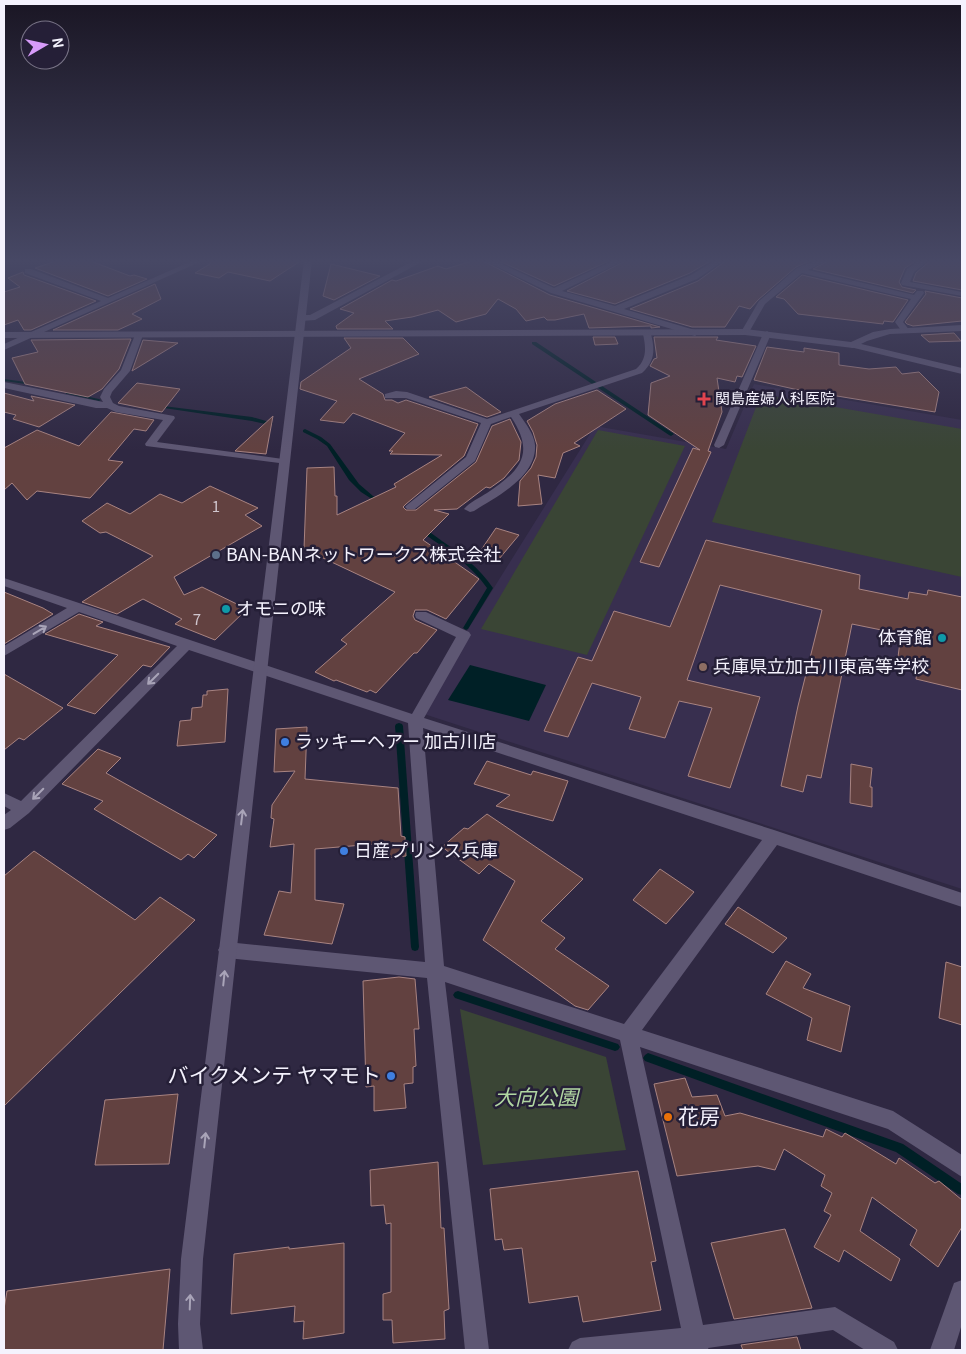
<svg xmlns="http://www.w3.org/2000/svg" width="966" height="1354" viewBox="0 0 966 1354" font-family="Georgia,'Noto Sans JP',serif">
<style>
.built{fill:#382f4f}
.green{fill:#3a4535}
.water{fill:#002026}
.lines{fill:none;stroke-linecap:round;stroke-linejoin:round}
.stream{fill:#002026;fill-rule:evenodd}
.building{fill:#624140;stroke:#a88381}
.minor{fill:#5e5773;fill-rule:evenodd}
.tertiary{fill:#5e5773;fill-rule:evenodd}
.secondary{fill:#5e5773;fill-rule:evenodd}
.oneway{stroke:#a9a4b8}
.health-dot{fill:#e0444e;stroke:#251f37;stroke-width:2}
.service-dot{fill:#5c6f8a;stroke:#251f37;stroke-width:2}
.culture-dot{fill:#0f9aa8;stroke:#251f37;stroke-width:2}
.education-dot{fill:#8d6e63;stroke:#251f37;stroke-width:2}
.shop-dot{fill:#3f7fe0;stroke:#251f37;stroke-width:2}
.food-dot{fill:#e8710a;stroke:#251f37;stroke-width:2}
.labels{text-anchor:middle;stroke-width:5;stroke-linejoin:round;paint-order:stroke}
.far-poi-label{font-size:15px;fill:#f4f2fd;stroke:#251f37;text-anchor:start}
.number-label{font-size:15px;fill:#d0c6ce}
.poi-label{font-size:18px;fill:#f4f2fd;stroke:#251f37;text-anchor:start}
.near-poi-label{font-size:21px;fill:#f4f2fd;stroke:#251f37;text-anchor:end}
.near-park-label{font-size:21px;font-style:italic;fill:#b1d6a2;stroke:#251f37}
</style>
<rect width="100%" height="100%" fill="#2f2842"/>
<polygon class="built" points="754,384 962,420 962,889 421,713 425,698 595,426 726,449"/>
<g class="green">
<polygon points="761,394 962,429 962,577 712,522"/>
<polygon points="598,430 685,446 587,655 481,629"/>
<polygon points="460,1009 606,1057 626,1150 483,1165"/>
</g>
<polygon class="water" points="470,665 546,685 529,721 448,700"/>
<g class="lines">
<g class="stream">
<polygon points="532,342 536,342 674,434 671,436 669,435 532,344"/>
<polygon points="4,379 33,383 35,384 33,385 4,381"/>
<polygon points="66,392 99,399 101,400 99,401 68,394 66,394"/>
<polygon points="155,405 252,417 273,423 270,425 252,421 157,407 155,407"/>
<polygon points="305,429 321,437 330,444 359,484 373,496 382,501 382,503 378,503 361,492 349,480 327,446 317,439 303,432 303,430"/>
<path d="M 422,528 C 429,531 435,536 442,541 C 462,554 479,568 493,588 L 468,629 L 466,630 L 463,628 L 487,588 C 470,563 444,548 420,531 L 419,530 Z"/>
<polygon points="399,723 402,724 403,726 419,947 418,950 415,951 412,950 411,947 395,726 396,724"/>
<polygon points="458,991 615,1043 618,1044 620,1047 618,1050 615,1051 458,999 455,998 453,995 455,992"/>
<polygon points="648,1053 903,1144 962,1184 962,1195 958,1194 896,1152 645,1061 643,1058 645,1055"/>
</g>
</g>
<g class="building">
<polygon points="59,260 88,260 130,276 134,275 147,279 108,296 35,268"/>
<polygon points="210,260 302,260 270,281 228,272 219,278 195,273 210,264"/>
<polygon points="475,260 481,260 550,295 660,327 651,328 651,326 589,328 584,314 555,320 547,320 544,317 526,321 516,309 498,299 486,314 456,322 438,310 412,317 385,321 393,329 337,329 336,326 354,313 340,309 392,280 396,281 438,266 446,269"/>
<polygon points="497,260 611,260 554,286"/>
<polygon points="627,260 712,260 690,273 615,304 567,291"/>
<polygon points="727,260 812,260 796,267 758,300 750,309 739,306 725,327 692,327 630,309 698,281"/>
<polygon points="830,260 917,260 905,268 899,282 902,287 916,290 913,293 813,269"/>
<polygon points="931,260 962,260 962,290 913,281 916,273"/>
<polygon points="331,264 380,276 334,300 323,296"/>
<polygon points="23,272 24,275 96,301 31,330 24,330 18,320 4,325 4,292 20,287 8,278"/>
<polygon points="802,275 908,300 893,322 884,321 883,324 798,314 784,299 776,297"/>
<polygon points="155,284 161,299 132,314 142,319 118,330 53,330"/>
<polygon points="925,291 962,298 962,321 913,326 907,324 905,322 926,294"/>
<polygon points="954,333 961,341 929,342 921,335"/>
<polygon points="593,337 615,337 618,344 595,345"/>
<polygon points="654,337 718,337 716,340 756,346 742,377 737,376 735,382 717,378 722,412 708,451 711,452 659,567 640,562 693,448 700,450 648,415 651,383 670,376 650,366 654,359 657,358"/>
<polygon points="344,338 403,338 419,354 359,379 383,394 385,400 392,400 398,403 406,400 478,424 464,456 406,504 403,507 406,510 416,510 476,462 492,426 510,419 521,442 519,460 504,478 490,488 486,487 457,509 434,510 449,514 423,540 479,579 446,619 427,610 415,610 413,616 415,620 437,630 417,653 414,653 376,693 370,690 367,692 336,680 334,681 315,672 347,644 341,640 395,592 304,549 307,468 334,467 335,496 337,496 337,515 396,487 394,484 442,455 390,454 393,451 389,451 405,433 353,413 344,423 320,420 337,401 300,389 301,382 351,348"/>
<polygon points="131,339 119,369 102,389 88,397 25,384 12,358 38,352 31,340"/>
<polygon points="143,340 178,343 132,371"/>
<polygon points="767,347 804,352 804,348 839,353 839,365 869,369 896,367 902,374 919,372 939,392 935,412 794,389 754,380"/>
<polygon points="137,383 180,389 162,412 118,403"/>
<polygon points="466,387 501,412 487,417 429,397"/>
<polygon points="597,390 626,409 574,443 580,446 563,453 555,478 538,475 542,504 518,506 520,481 531,468 536,457 537,445 533,432 527,421 555,404"/>
<polygon points="4,393 34,401 31,396 75,405 39,427 13,419 16,415 4,412"/>
<polygon points="111,412 154,420 146,431 134,429 108,460 123,462 90,498 37,491 27,500 12,483 4,490 4,448 37,430 79,446"/>
<polygon points="273,416 266,454 235,451"/>
<polygon points="210,486 258,508 245,515 262,526 174,577 184,595 202,587 247,609 215,640 175,624 182,619 143,599 117,614 82,602 153,556 106,532 100,533 82,521 107,503 130,514 160,494 182,503"/>
<polygon points="496,528 519,535 499,559 479,553"/>
<polygon points="706,540 860,575 859,589 908,599 909,592 927,595 928,590 962,597 962,690 916,679 918,662 898,657 901,634 852,624 821,778 807,775 803,792 781,786 798,706 822,610 720,585 687,680 760,697 730,788 688,776 712,708 679,701 665,738 629,729 641,697 592,683 568,737 544,731 578,657 592,661 614,611 670,627"/>
<polygon points="4,592 43,608 53,614 4,644"/>
<polygon points="79,614 103,622 96,626 170,647 151,667 143,665 95,714 67,705 118,655 45,634"/>
<polygon points="4,674 63,708 24,740 19,738 4,750"/>
<polygon points="228,689 225,742 177,746 180,721 191,720 192,708 202,707 203,695 207,695 207,691"/>
<polygon points="307,727 305,779 398,788 401,836 405,837 406,856 375,859 375,844 315,849 315,900 344,904 332,944 264,935 279,891 291,893 294,844 270,847 274,819 271,818 272,805 295,771 274,772 276,729"/>
<polygon points="98,749 121,758 106,773 217,835 194,858 188,854 181,860 94,809 103,801 62,784"/>
<polygon points="487,761 531,775 533,771 568,781 553,821 496,806 510,795 474,784"/>
<polygon points="851,764 872,768 870,787 872,787 872,807 850,803"/>
<polygon points="487,814 583,879 541,921 565,938 555,949 609,986 588,1010 575,1006 483,940 515,881 489,864 479,874 442,847 464,828 468,829"/>
<polygon points="34,851 135,920 160,897 195,920 4,1106 4,876"/>
<polygon points="660,869 694,892 666,924 633,900"/>
<polygon points="738,907 787,938 773,953 725,924"/>
<polygon points="786,961 811,974 803,988 850,1006 841,1052 807,1040 812,1018 766,994"/>
<polygon points="946,962 962,967 962,1025 939,1018"/>
<polygon points="399,977 415,979 419,1029 414,1029 416,1066 413,1067 413,1083 404,1084 406,1108 374,1111 374,1086 366,1087 363,981"/>
<polygon points="685,1078 692,1097 717,1095 725,1116 740,1113 823,1137 826,1129 842,1137 845,1133 896,1164 899,1158 935,1183 939,1181 962,1200 962,1227 938,1267 910,1245 917,1230 872,1197 860,1231 900,1259 891,1281 844,1250 839,1262 814,1247 831,1215 824,1211 832,1193 821,1186 825,1175 784,1149 775,1170 758,1166 677,1176 654,1084"/>
<polygon points="178,1094 169,1164 95,1165 105,1100"/>
<polygon points="438,1162 441,1228 444,1228 449,1309 444,1311 445,1339 393,1343 392,1320 383,1320 383,1294 391,1292 391,1223 386,1224 384,1205 371,1206 370,1170"/>
<polygon points="638,1171 656,1261 651,1262 661,1310 583,1322 578,1296 529,1303 522,1248 504,1250 502,1239 495,1240 490,1189"/>
<polygon points="785,1229 812,1308 734,1319 711,1243"/>
<polygon points="344,1243 344,1333 303,1339 304,1321 294,1322 295,1306 231,1314 234,1254 289,1247 289,1249"/>
<polygon points="170,1269 163,1350 4,1350 4,1309 7,1291"/>
<polygon points="797,1337 801,1350 743,1350 741,1345"/>
</g>
<g class="lines">
<g class="minor">
<polygon points="194,260 204,260 4,350 4,344 101,301 25,273 25,269 31,269 108,298"/>
<polygon points="415,260 425,260 315,320 301,321 297,318 301,315 310,315"/>
<polygon points="483,260 493,260 554,288 615,260 625,260 562,291 615,306 691,275 716,260 725,260 697,279 624,309 698,331 699,333 695,336 551,293"/>
<polygon points="817,260 828,260 808,270 914,295 917,291 923,291 924,293 903,322 910,331 909,333 903,333 895,322 911,299 802,273 765,304 748,334 742,334 741,332 759,301 797,268"/>
<polygon points="920,260 929,260 914,272 910,282 962,292 962,296 902,285 901,283 907,269"/>
<path d="M 647,331 L 651,334 C 655,350 655,361 642,373 L 519,414 C 526,424 534,434 535,445 C 537,477 496,497 474,511 L 470,512 L 464,509 C 470,502 479,498 487,493 C 520,471 536,454 511,417 L 491,424 L 475,461 L 415,509 L 407,509 L 405,507 L 407,505 L 466,457 L 481,423 L 406,398 L 385,398 L 385,394 L 396,391 L 407,392 L 487,419 L 636,369 C 647,359 646,348 643,334 Z"/>
<polygon points="767,331 771,334 724,445 719,448 715,447 714,445 763,334"/>
<polygon points="139,332 143,335 130,371 112,392 110,397 113,403 119,406 174,416 175,418 157,442 283,459 287,460 288,462 287,464 146,446 145,444 163,420 116,412 107,408 96,408 4,388 4,382 103,402 100,397 104,389 121,370 135,335"/>
<path d="M 4,578 L 412,714 L 456,637 L 416,618 L 415,615 L 416,612 L 426,612 L 469,632 L 471,635 L 424,718 L 774,830 L 962,893 L 962,907 L 777,845 L 642,1030 L 893,1111 L 962,1155 L 962,1177 L 888,1129 L 640,1047 L 703,1325 L 835,1307 L 894,1342 L 898,1350 L 865,1350 L 833,1330 L 708,1348 L 709,1350 L 568,1350 L 572,1342 L 580,1338 L 681,1328 L 620,1040 L 445,982 L 489,1350 L 465,1350 L 427,978 L 227,958 L 221,955 L 218,950 L 221,945 L 227,942 L 425,962 L 408,723 L 189,650 L 29,813 L 10,828 L 4,830 L 4,815 L 11,810 L 4,806 L 4,793 L 21,801 L 177,646 L 79,612 L 4,656 L 4,646 L 67,608 L 4,586 ZM 423,728 L 762,840 L 624,1024 L 444,966 Z"/>
<polygon points="962,1280 962,1324 954,1350 930,1350 954,1283"/>
</g>
<g class="tertiary">
<polygon points="304,260 312,260 203,1259 200,1324 203,1350 179,1350 178,1324 181,1259"/>
<polygon points="853,342 962,368 962,374 850,347 850,343"/>
</g>
<polygon class="secondary" points="962,325 962,331 890,334 867,341 853,348 745,335 4,338 4,332 745,329 851,342 873,332 890,329"/>
</g>
<defs><path id="oneway-shaft" d="M-6 0H5M1.5-3L5.5 0L1.5 3" fill="none" stroke-width="1.6" stroke-linecap="round" stroke-linejoin="round" transform="scale(1.25)"/></defs>
<g class="oneway">
<use href="#oneway-shaft" transform="translate(40 630) rotate(-31)"/>
<use href="#oneway-shaft" transform="translate(153 679) rotate(135)"/>
<use href="#oneway-shaft" transform="translate(38 794) rotate(135)"/>
<use href="#oneway-shaft" transform="translate(242 817) rotate(-83)"/>
<use href="#oneway-shaft" transform="translate(224 978) rotate(-84)"/>
<use href="#oneway-shaft" transform="translate(205 1140) rotate(-84)"/>
<use href="#oneway-shaft" transform="translate(190 1302) rotate(-88)"/>
</g>
<linearGradient id="sky" x2="0" y2="1"><stop stop-color="#1a1624"/><stop offset="0.58" stop-color="#474865"/><stop offset="1" stop-color="#474865" stop-opacity="0"/></linearGradient>
<rect width="966" height="450" fill="url(#sky)"/>
<path class="health-dot" d="M701.5 391.5h5v5h5v5h-5v5h-5v-5h-5v-5h5z"/>
<circle class="service-dot" cx="216" cy="555" r="5"/>
<g class="culture-dot">
<circle cx="226" cy="609" r="5"/>
<circle cx="942" cy="638" r="5"/>
</g>
<circle class="education-dot" cx="703" cy="667" r="5"/>
<g class="shop-dot">
<circle cx="285" cy="742" r="5"/>
<circle cx="344" cy="851" r="5"/>
<circle cx="391" cy="1076" r="5"/>
</g>
<circle class="food-dot" cx="668" cy="1117" r="5"/>
<g class="labels">
<g class="far-poi-label">
<text x="715" y="404">関島産婦人科医院</text>
</g>
<g class="number-label">
<text x="216" y="512">1</text>
<text x="197" y="625">7</text>
</g>
<g class="poi-label">
<text x="226" y="561">BAN-BANネットワークス株式会社</text>
<text x="236" y="615">オモニの味</text>
<text x="932" y="644" text-anchor="end">体育館</text>
<text x="713" y="673">兵庫県立加古川東高等学校</text>
<text x="295" y="748">ラッキーヘアー 加古川店</text>
<text x="354" y="857">日産プリンス兵庫</text>
</g>
<g class="near-poi-label">
<text x="381" y="1083">バイクメンテ ヤマモト</text>
<text x="678" y="1124" text-anchor="start">花房</text>
</g>
<g class="near-park-label">
<text x="536" y="1105">大向公園</text>
</g>
</g>
<rect width="966" height="1354" fill="none" stroke="#f4f2fd" stroke-width="10"/>
<g transform="translate(45 45) rotate(81)"><circle r="24" fill="#251f37" stroke="#787386"/>
<path d="M0-4L9 19L0 12L-9 19Z" fill="#d79bf9"/>
<text y="-8" font-size="14" font-weight="bold" text-anchor="middle" fill="#f4f2fd">N</text>
</g>
</svg>
